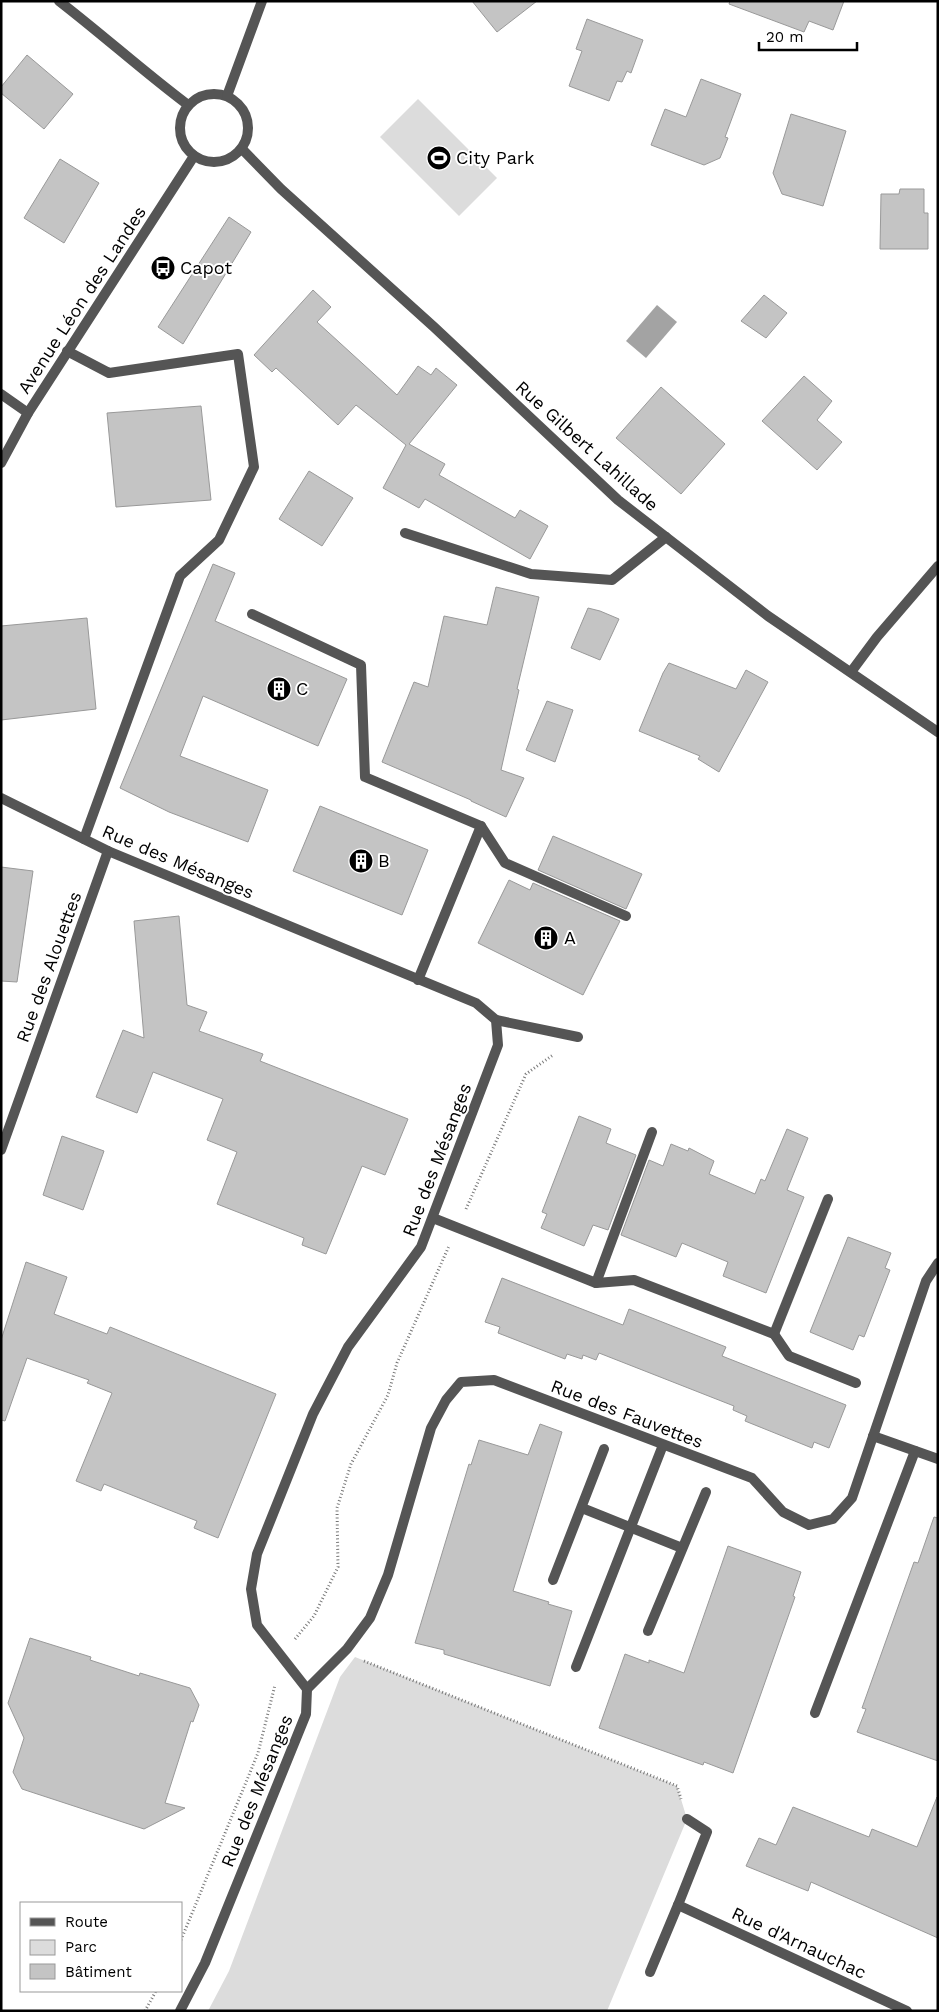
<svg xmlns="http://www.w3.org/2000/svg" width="939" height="2012" viewBox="0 0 939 2012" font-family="'Work Sans',sans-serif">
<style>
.green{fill:#dcdcdc}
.water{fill:#a3a3a3}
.building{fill:#c4c4c4;stroke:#999}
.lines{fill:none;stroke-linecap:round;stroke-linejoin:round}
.path{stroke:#777;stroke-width:3;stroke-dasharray:1 2.5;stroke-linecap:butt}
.lane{stroke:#555;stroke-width:10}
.street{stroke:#555;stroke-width:10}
.labels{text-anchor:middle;stroke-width:4;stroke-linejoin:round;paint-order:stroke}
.poi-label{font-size:18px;fill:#000;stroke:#fff;text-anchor:start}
.street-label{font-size:18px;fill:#000;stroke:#fff}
</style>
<rect width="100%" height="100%" fill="#fff"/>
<g class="green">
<polygon points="418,99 497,178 459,216 380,137"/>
<polygon points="355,1657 677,1786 687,1819 607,2011 208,2011 229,1971 340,1677"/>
</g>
<polygon class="water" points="657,305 677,322 646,358 626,341"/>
<g class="building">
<polygon points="472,1 537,1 497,32"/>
<polygon points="730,1 844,1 833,30 809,21 804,32 729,4"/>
<polygon points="587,19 643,40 631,73 627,71 622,82 617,81 609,101 569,86 582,51 576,49"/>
<polygon points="27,55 73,94 44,129 1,93 1,87"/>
<polygon points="701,79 741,94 725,137 728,138 720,158 704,165 651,145 665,109 686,117"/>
<polygon points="791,114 846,131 823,206 782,194 773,173"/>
<polygon points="60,159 99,183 64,243 24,218"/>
<polygon points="900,189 924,189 924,213 928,213 928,249 880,249 881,194 899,194"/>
<polygon points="229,217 251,232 183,344 158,327"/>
<polygon points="313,290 331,307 317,322 397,395 418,366 431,375 436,368 457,385 409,444 445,464 439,475 515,518 520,510 548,526 530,559 425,499 419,508 383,488 406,445 356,405 338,425 276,368 272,372 254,355"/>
<polygon points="764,295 787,313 766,338 741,321"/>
<polygon points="804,376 832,401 817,420 842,442 817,470 762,421"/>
<polygon points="661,387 725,444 681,494 616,438"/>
<polygon points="201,406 211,500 116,507 107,413"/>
<polygon points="309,471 353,498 322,546 279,519"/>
<polygon points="213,564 235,573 215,621 347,679 318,746 203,696 180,756 268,790 248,842 169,812 120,788"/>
<polygon points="496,587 539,597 517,689 519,690 501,770 524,778 506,817 471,801 471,800 382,762 414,682 428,687 444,616 487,625"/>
<polygon points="588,608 600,611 619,619 600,660 571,648"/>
<polygon points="87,618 96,709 1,720 1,626"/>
<polygon points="669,663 736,689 746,670 768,682 719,772 698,759 700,756 639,731 663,673"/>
<polygon points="547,701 573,710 555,762 526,750"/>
<polygon points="320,806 428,850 402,915 293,871"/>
<polygon points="553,836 642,874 626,909 538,870"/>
<polygon points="1,867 33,871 17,982 1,981"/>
<polygon points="509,880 530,890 533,883 620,921 583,995 478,943"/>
<polygon points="179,916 187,1005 207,1012 199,1031 263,1054 260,1061 408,1119 385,1175 362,1166 326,1254 302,1245 304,1238 217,1204 237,1152 207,1140 223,1099 153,1072 137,1113 96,1097 123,1030 144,1038 134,921"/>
<polygon points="579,1116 611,1129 606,1143 636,1155 608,1230 593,1225 584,1246 541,1228 547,1214 542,1212"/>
<polygon points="787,1129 808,1138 787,1190 804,1197 766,1293 723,1276 728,1262 682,1243 676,1257 621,1235 649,1160 663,1166 671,1144 688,1151 689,1148 714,1161 709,1174 755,1194 761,1179 765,1181"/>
<polygon points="62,1136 104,1151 83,1210 43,1195"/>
<polygon points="848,1237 891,1253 885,1268 890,1270 864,1337 859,1335 853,1350 810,1332"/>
<polygon points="26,1262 67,1277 54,1314 107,1334 110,1327 276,1394 218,1538 194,1528 197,1521 104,1484 101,1491 76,1481 112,1393 87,1383 89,1380 27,1358 5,1421 1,1420 1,1340"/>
<polygon points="502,1278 623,1325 629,1309 726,1347 722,1356 846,1405 829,1448 814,1442 812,1448 745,1421 747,1416 733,1410 734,1406 599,1353 596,1360 583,1355 582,1359 567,1354 565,1359 498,1333 500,1327 485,1322"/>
<polygon points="540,1424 562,1432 513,1591 549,1602 548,1604 572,1611 550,1686 444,1654 444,1650 415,1643 469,1464 471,1465 479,1440 528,1455"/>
<polygon points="934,1517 938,1518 938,1761 857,1732 866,1709 862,1708 914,1562 918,1563"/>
<polygon points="728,1546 801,1572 793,1596 795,1597 733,1773 704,1762 703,1765 599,1728 625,1654 649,1663 649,1660 684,1673"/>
<polygon points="30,1638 91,1657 90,1660 139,1676 140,1673 190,1688 199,1705 193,1722 191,1721 165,1803 185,1808 144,1829 22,1789 13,1772 24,1738 8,1703"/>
<polygon points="937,1797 938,1938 811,1882 808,1891 746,1866 759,1838 776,1845 793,1807 869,1837 872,1829 917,1847"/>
</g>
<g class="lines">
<g class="path">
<polyline points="466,1209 526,1074 553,1055"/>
<polyline points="295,1639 314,1616 338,1567 337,1508 351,1464 388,1395 397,1363 449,1246"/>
<polyline points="364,1661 677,1786 681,1799"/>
<polyline points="181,1940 258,1753 275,1685"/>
<polyline points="145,2011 156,1991"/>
</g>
<g class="lane">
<polyline points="67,351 109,373 238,354 254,467 219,540 180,576 84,839"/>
<polyline points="405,533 531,574 612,580 666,537"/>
<polyline points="252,614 361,665 365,777 481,826 505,863 626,916"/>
<polyline points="418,980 481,826"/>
<polyline points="496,1020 578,1037"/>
<polyline points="433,1218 596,1283 634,1280 774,1334 789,1356 856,1383"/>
<polyline points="596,1283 652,1132"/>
<polyline points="774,1334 828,1199"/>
<polyline points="873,1436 938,1459"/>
<polyline points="582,1508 682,1548"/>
<polyline points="553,1580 604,1449"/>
<polyline points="648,1631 706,1492"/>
<polyline points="576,1667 663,1445"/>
<polyline points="815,1713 915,1451"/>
</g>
<g class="street">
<path d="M 59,1 C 103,35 144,72 188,105"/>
<circle cx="214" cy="128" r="34"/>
<polyline points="227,96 262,1"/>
<polyline points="242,149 281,189 434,327 618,500 768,616 938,732"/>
<polyline points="1,394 28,413"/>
<polyline points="1,463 28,413 194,156"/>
<polyline points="851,672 877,637 938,566"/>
<polyline points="1,798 108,851 476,1003 496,1020 498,1045 421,1247 348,1347 313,1414 257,1554 251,1589 257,1625 307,1689 306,1714 205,1963 180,2011"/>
<polyline points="1,1150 108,851"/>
<polyline points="307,1689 347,1649 370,1618 388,1575 431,1428 446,1400 461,1382 494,1380 752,1478 783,1512 809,1525 833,1519 852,1498 926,1281 938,1263"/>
<polyline points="687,1819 707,1832 678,1905 907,2011"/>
<polyline points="650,1972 678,1905"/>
</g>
</g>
<defs>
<symbol id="stadium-disc" viewBox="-11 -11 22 22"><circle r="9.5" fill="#000" stroke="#fff"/><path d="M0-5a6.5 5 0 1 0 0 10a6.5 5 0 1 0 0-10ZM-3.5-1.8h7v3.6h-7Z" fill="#fff"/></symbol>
<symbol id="bus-disc" viewBox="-11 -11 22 22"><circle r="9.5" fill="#000" stroke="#fff"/><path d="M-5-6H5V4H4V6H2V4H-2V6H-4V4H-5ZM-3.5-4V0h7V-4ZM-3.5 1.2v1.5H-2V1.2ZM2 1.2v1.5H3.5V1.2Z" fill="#fff"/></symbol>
<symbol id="building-disc" viewBox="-11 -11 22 22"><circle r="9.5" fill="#000" stroke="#fff"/><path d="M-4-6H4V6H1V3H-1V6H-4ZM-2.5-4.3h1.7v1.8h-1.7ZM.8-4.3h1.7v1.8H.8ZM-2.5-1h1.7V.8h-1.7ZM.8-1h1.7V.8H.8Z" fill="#fff"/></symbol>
</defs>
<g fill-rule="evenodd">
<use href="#stadium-disc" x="425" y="144" width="28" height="28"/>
<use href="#bus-disc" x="149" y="254" width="28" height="28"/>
<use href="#building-disc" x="265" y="675" width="28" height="28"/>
<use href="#building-disc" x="347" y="847" width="28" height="28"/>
<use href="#building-disc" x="532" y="924" width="28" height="28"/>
</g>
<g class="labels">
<g class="poi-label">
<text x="456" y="164">City Park</text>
<text x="180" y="274">Capot</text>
<text x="296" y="695">C</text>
<text x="378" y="867">B</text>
<text x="564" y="944">A</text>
</g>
<g class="street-label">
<text transform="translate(82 300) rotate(-57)" y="6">Avenue Léon des Landes</text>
<text transform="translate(587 446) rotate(42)" y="6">Rue Gilbert Lahillade</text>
<text transform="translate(178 862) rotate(23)" y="6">Rue des Mésanges</text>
<text transform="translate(49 967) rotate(-70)" y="6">Rue des Alouettes</text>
<text transform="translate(437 1160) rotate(-69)" y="6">Rue des Mésanges</text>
<text transform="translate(627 1414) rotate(21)" y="6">Rue des Fauvettes</text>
<text transform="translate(257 1791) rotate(-68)" y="6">Rue des Mésanges</text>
<text transform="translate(799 1943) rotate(25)" y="6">Rue d'Arnauchac</text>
</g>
</g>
<rect width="939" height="2012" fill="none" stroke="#000000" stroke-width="5"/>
<rect x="20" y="1902" width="162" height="90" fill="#ffffff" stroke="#999999"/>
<rect x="30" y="1918" width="25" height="8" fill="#555555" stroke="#999999"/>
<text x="65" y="1927" font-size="15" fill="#000000">Route</text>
<rect x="30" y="1940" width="25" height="15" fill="#dcdcdc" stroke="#999999"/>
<text x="65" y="1952" font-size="15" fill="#000000">Parc</text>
<rect x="30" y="1964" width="25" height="15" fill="#c4c4c4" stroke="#999999"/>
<text x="65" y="1977" font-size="15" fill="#000000">Bâtiment</text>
<path d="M759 42v8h98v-8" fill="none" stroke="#000000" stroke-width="2.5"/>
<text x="766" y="42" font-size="15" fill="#000000" stroke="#ffffff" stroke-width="4" paint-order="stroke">20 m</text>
</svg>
